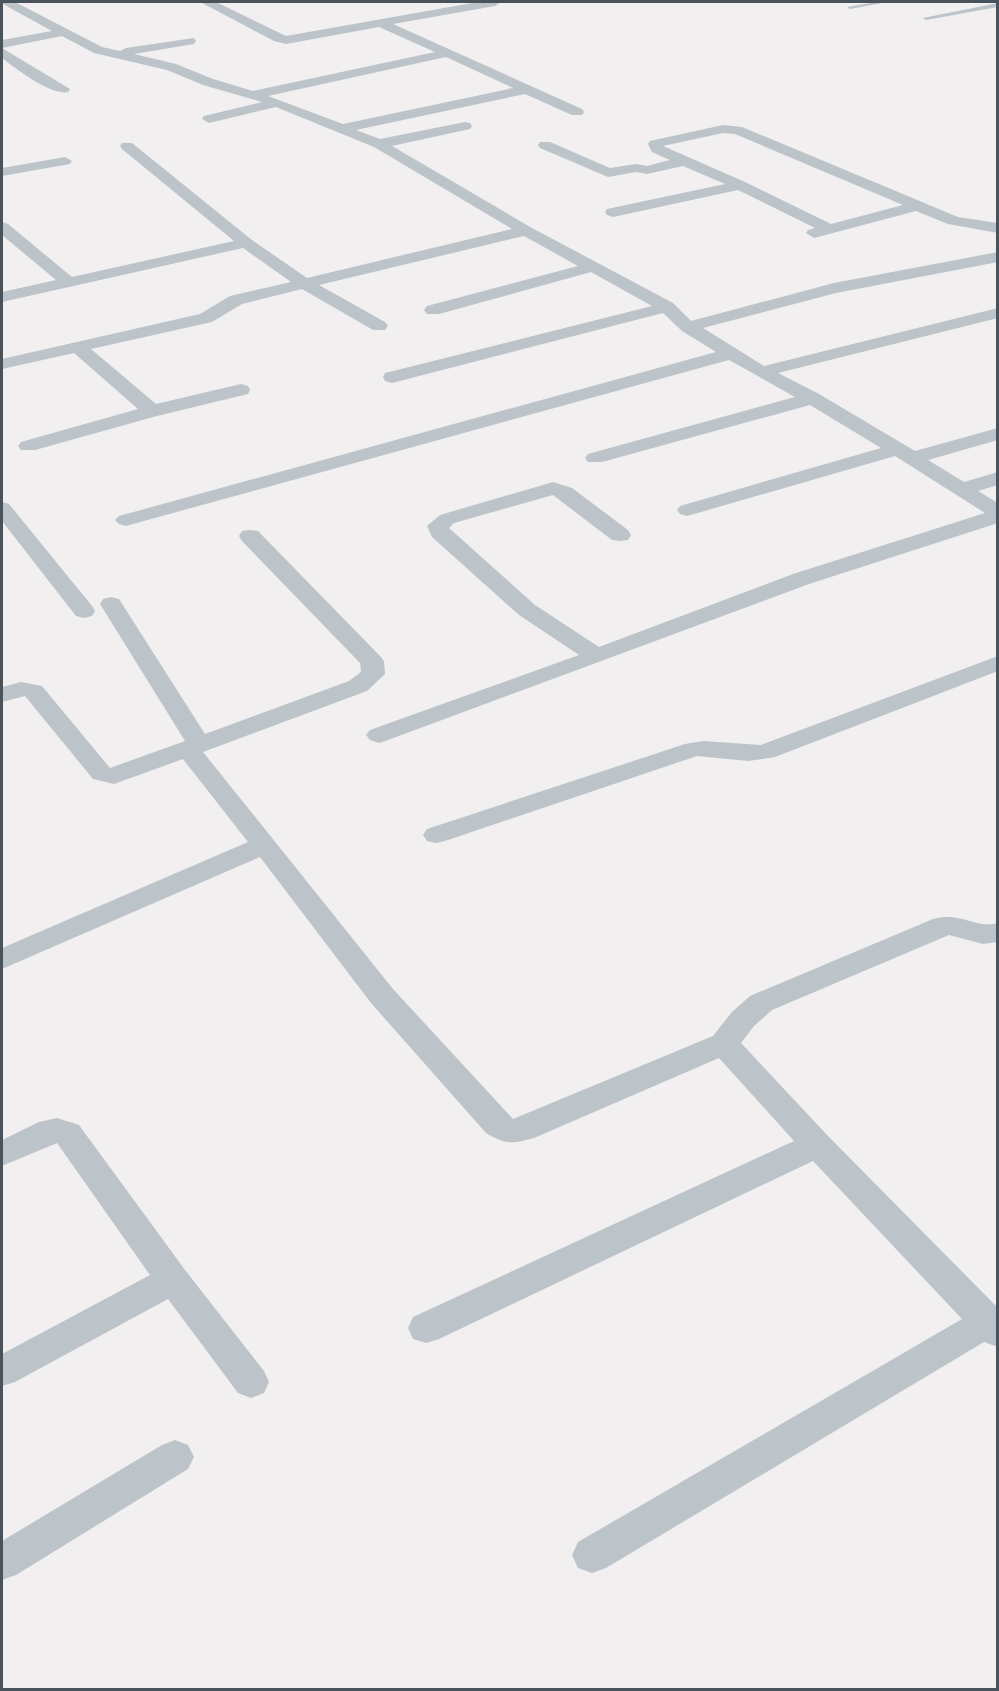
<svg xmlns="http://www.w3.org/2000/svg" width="999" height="1691" viewBox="0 0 999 1691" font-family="Raleway,sans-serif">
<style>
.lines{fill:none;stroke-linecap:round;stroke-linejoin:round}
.service{fill:#bcc4ca;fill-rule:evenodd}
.minor{fill:#bcc4ca;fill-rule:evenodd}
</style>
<rect width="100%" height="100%" fill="#f1efef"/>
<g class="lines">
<g class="service">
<polygon points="876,2 888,2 850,9 847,7"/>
<polygon points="998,3 998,7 926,20 923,18"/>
</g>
<g class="minor">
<path d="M 2,2 L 15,2 L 102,47 L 120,51 L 126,48 L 194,38 L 196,41 L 194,44 L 134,54 L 176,64 L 213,79 L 253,91 L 435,52 L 379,27 L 286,44 L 274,41 L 204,4 L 202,2 L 216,2 L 286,36 L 478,2 L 501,2 L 495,6 L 393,24 L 582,109 L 584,112 L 582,115 L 572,115 L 525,94 L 356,130 L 380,139 L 465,122 L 470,123 L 472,126 L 470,129 L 392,146 L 532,228 L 673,303 L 691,321 L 834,283 L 998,252 L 998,262 L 836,293 L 703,328 L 764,366 L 998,308 L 998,318 L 778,373 L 819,394 L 915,451 L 998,428 L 998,440 L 928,460 L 964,482 L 998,472 L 998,485 L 978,491 L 998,503 L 998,523 L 809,584 L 388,740 L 379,743 L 370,740 L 366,735 L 370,730 L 579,655 L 519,615 L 432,537 L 427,526 L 440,515 L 553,482 L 572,488 L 628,530 L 631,535 L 628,540 L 620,541 L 612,540 L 553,495 L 454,523 L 449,528 L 535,605 L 599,647 L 793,574 L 985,513 L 895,456 L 694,514 L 687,516 L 680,514 L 677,510 L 680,506 L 881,448 L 810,405 L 602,462 L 588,462 L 585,458 L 588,454 L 795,397 L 729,360 L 133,524 L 126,526 L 119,524 L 115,520 L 119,516 L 716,352 L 682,331 L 663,313 L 392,383 L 385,381 L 383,377 L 385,373 L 652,306 L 591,272 L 439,314 L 427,314 L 424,310 L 427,306 L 578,266 L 524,236 L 319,285 L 385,322 L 388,326 L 385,330 L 373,330 L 302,289 L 242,304 L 212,322 L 91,349 L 156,404 L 241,384 L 248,386 L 250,390 L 248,394 L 157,416 L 35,450 L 21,450 L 18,446 L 21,442 L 138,409 L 74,353 L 2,369 L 2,359 L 200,314 L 230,296 L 291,282 L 243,248 L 2,302 L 2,292 L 56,280 L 2,235 L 2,222 L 8,224 L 72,277 L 234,241 L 122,149 L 120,146 L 122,143 L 132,143 L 252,240 L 307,278 L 512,229 L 374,147 L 276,107 L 209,123 L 202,119 L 204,116 L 262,102 L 203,85 L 167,70 L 94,53 L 62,36 L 2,48 L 2,40 L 52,31 L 3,4 ZM 446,57 L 513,88 L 343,124 L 268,96 Z"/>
<path d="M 2,48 L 70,89 L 68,92 C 51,96 15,68 2,58 Z"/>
<path d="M 723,125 L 742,127 L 958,217 L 998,223 L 998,233 L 948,224 L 916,211 L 814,238 L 806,233 L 808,230 L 815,228 L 738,190 L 613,217 L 607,215 L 605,212 L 607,209 L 725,184 L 683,166 L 647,174 L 636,172 L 608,177 L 540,148 L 538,145 L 540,142 L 550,142 L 610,168 L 636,164 L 647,166 L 670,160 L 652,152 L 648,144 L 650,141 ZM 723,133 L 735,134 L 903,205 L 831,224 L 745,182 L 663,146 Z"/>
<polygon points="65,157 72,161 70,164 2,176 2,168"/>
<polygon points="2,502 9,504 92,606 95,611 92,616 84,618 76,616 2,521"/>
<path d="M 250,530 L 258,531 L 380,656 L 384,661 L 385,674 L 367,691 L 203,752 L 393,989 L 513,1119 L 713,1036 L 732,1012 L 750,996 L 933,919 C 962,911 974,929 998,923 L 998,942 L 983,944 L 949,935 L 772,1010 L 754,1026 L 741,1043 L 828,1136 L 998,1308 L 998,1347 L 984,1342 L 606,1568 L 592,1573 L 578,1568 L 572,1555 L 578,1542 L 962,1319 L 813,1161 L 439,1339 L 426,1343 L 413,1339 L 408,1328 L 413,1317 L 794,1141 L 719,1058 L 534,1138 C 512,1144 506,1145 486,1133 L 371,1003 L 260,857 L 2,969 L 2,948 L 248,842 L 183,759 L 114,784 L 93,779 L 25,696 L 2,702 L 2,687 L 21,682 L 42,686 L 110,768 L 185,741 L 100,604 L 103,599 L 111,597 L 119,599 L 205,734 L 349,681 L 361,672 L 360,663 L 242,541 L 239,536 L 242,531 Z"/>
<polygon points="998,656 998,671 775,757 748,761 697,756 445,841 436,843 427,841 423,835 427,829 685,744 703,741 761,745"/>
<polygon points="57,1118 79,1125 185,1270 264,1371 269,1382 264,1393 251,1398 238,1393 168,1299 15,1382 2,1386 2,1354 150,1275 57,1143 2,1166 2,1140 39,1122"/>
<polygon points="175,1440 188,1445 194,1457 188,1469 16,1575 2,1580 2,1541 162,1445"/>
</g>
</g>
<rect width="999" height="1691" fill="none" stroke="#49535b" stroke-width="6"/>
</svg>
